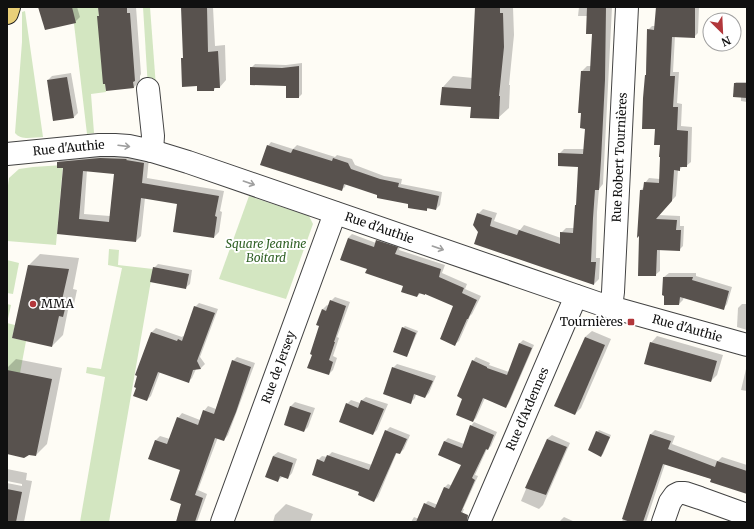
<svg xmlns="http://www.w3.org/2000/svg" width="754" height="529" viewBox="0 0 754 529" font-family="Merriweather,serif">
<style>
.green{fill:#d3e6c1}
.shadow{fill:#0003;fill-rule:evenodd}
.building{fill:#58524e;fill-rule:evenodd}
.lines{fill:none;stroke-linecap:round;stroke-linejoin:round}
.minor-casing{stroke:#434343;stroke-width:24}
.major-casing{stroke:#212121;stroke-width:24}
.minor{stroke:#fff;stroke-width:22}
.major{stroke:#ead079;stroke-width:22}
.oneway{stroke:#9f9f9f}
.poi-dot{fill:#b2373b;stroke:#fff;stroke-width:1.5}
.labels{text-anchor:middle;stroke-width:4;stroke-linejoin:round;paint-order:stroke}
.street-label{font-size:12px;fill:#101010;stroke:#fff}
.park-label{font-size:12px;font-style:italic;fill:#326227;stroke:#fff}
.poi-label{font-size:12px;fill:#101010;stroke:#fff;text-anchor:start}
</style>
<rect width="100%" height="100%" fill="#fefcf5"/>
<g class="green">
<polygon points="72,7 98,7 106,92 91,94 94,133 87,134"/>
<polygon points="143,7 150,7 156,87 148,88"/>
<path d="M 25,11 L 43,137 C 34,137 21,141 15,133 L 22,42 L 22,12 Z"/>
<polygon points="63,165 56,245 7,241 7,193 9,178 19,169 33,167"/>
<polygon points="249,196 309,216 313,224 286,299 219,279"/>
<polygon points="109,249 119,250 118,265 153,269 109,522 80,522 105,377 86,373 87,367 101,369 122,268 108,265"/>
<polygon points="7,260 19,263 13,294 7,293"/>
<polygon points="7,304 11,305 7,323 15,325 12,338 26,341 20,373 7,371"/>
</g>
<g class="shadow">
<polygon points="39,7 77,7 80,17 75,22"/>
<polygon points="98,7 136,7 141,74 140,76 140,81 134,87 107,90"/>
<polygon points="182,7 213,7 215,46 225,45 226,80 220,87 216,87 214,90 198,85 182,59 184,57"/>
<polygon points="476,7 513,7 514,35 509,85 510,85 509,108 498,118 472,106 443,87 453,76 473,78"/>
<polygon points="579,7 612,7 603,184 599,189 597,212 596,258 600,258 599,279 594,284 480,232 478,214 483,209 497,213 494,221 520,230 524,225 561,238 561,233 566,228 574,228 576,205 577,204 579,166 559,154 564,149 584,149 586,128 582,71 587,66 591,66 593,33 587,16 578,16"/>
<polygon points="657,7 699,7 698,33 694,37 675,36 673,72 679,72 677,103 682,104 681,126 692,127 691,162 686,166 683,166 679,170 678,170 676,196 658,215 680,216 680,226 684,226 683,246 679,250 660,249 660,271 655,275 641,190 644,187 645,183 649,178 660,179 661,145 656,128 646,76 648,30 652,26 656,26"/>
<polygon points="302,63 302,94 299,97 287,85 251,68 255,64 286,65"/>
<polygon points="71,73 78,113 74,117 48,80 52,76"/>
<polygon points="736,82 747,82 747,102 741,101 741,97 735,83"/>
<polygon points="271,142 293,149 297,145 335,157 337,155 352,159 355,165 384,176 402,179 401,184 442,192 440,205 436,209 429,208 426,210 410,204 378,195 346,183 345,187 341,190 268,146"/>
<path d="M 106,153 L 149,158 L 147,178 L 224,191 L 220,211 L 222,212 L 219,232 L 214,237 L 178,203 L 145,198 L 141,236 L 136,241 L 58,233 L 64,168 L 58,162 L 64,157 ZM 87,170 L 115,173 L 110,216 L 84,214 Z"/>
<polygon points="352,234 376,243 381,237 401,244 399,250 445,265 442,273 467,284 465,289 481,296 472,314 470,316 459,341 455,344 454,305 426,293 421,293 417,296 404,285 368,268 348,238"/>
<polygon points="40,254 79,258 73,289 77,290 74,304 68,310 63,335 52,346 29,265"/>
<polygon points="158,264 192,270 190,284 185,288 154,268"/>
<polygon points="669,273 696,273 696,276 732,287 727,304 723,309 684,297 683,300 679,304 664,277"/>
<polygon points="335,297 350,302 337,337 339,338 333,356 337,358 333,370 329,374 313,354 320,326 323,309 327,305 329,306 331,301"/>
<polygon points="199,303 218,309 200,357 205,364 201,368 196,369 192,378 188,382 160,372 151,396 147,400 137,387 138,375 137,375 152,332 156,328 182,337 183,336 185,337 195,307"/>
<polygon points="742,304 747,304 747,330 737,327 738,308"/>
<polygon points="405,326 418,331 408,354 406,356 403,328"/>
<polygon points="592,331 611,339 581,408 575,414 585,337"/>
<polygon points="657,336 723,355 717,375 711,381 651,343"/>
<polygon points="523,340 534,345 509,403 506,407 485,398 476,418 473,421 464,398 473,361 476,357 490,363 489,365 509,372 520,343"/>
<polygon points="237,357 255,363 228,435 224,440 218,437 198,490 207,494 197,522 176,522 182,503 181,469 150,458 156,440 160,436 170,439 178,418 182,413 200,420 204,411 208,406 216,409 233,361"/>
<polygon points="16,359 62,368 47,444 36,455 7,453 7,368"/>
<polygon points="397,364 436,376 429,393 425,397 416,394 415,398 410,403 393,368"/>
<polygon points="746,369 747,369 747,391 741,390"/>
<polygon points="366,397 388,404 377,430 373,434 347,404 351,400 360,403 361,401"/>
<polygon points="295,402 315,408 308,427 304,431 285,425 291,406"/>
<polygon points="474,422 497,432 491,446 488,449 487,449 475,475 478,476 463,509 464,509 459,522 411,522 414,517 419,519 425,504 428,501 438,505 444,488 448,484 452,486 462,464 439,455 445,441 448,438 464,444 471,426"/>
<polygon points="390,427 410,435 404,449 400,453 397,452 378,497 374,501 318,460 322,456 327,457 332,452 372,465 386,431"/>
<polygon points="599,430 611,435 603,454 601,456 597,432"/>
<polygon points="655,430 675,436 672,444 718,461 722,457 747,465 747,493 712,479 665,464 646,522 622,522 651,434"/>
<polygon points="552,435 570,443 543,505 539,509 521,501 547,439"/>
<polygon points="278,452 297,459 292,473 288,478 282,477 277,481 273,456"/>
<polygon points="7,469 27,473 26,480 32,481 24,522 7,522 7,483 22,486 22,484 7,481"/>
<polygon points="286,504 313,514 310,522 273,522 275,515"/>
<polygon points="564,517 575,522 559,522"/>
</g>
<g class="building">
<polygon points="38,7 72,7 76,23 45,30"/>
<polygon points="98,7 127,7 127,13 130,13 135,81 133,82 134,88 106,91 105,84 103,84 97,16 99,16"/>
<polygon points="181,7 207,7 208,52 218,51 220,88 214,88 214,91 197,91 197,86 182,87 181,58 183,58"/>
<polygon points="475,7 500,7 500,13 503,13 504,47 499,96 500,96 499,119 470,118 471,107 440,105 442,87 471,89"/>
<polygon points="587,7 606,7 605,80 601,160 599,190 595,190 593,218 591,262 596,262 594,285 474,244 478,232 473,225 477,213 492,218 490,226 517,235 519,230 560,244 560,232 573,233 575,205 576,205 578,167 558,166 558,153 583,154 585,129 580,128 581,113 578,113 581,71 590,71 592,34 586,34"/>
<polygon points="656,7 695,7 695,38 672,37 670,76 675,76 673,107 678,107 677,130 688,131 687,167 680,167 680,171 674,170 672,201 656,219 677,220 676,230 681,230 680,251 657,250 656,276 638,276 639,236 637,238 640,190 643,190 644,182 659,183 660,157 659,157 660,145 654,145 655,129 642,129 643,98 645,75 646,75 647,29 654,30"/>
<polygon points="299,66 299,98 286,98 286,86 250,85 250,67 282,68"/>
<polygon points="67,77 74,118 53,121 47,80"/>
<polygon points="734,83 747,83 747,98 733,97"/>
<polygon points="267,145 291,153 293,149 332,161 333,158 348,163 351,169 380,179 399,183 398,187 439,196 436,210 427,208 427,211 408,208 408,204 377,198 377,195 344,184 342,191 260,165"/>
<path d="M 100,158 L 127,159 L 126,160 L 144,163 L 142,183 L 219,196 L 215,216 L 217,217 L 214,238 L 173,232 L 177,204 L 141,198 L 136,242 L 57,234 L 63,168 L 57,168 L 57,162 ZM 83,171 L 114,174 L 109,222 L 79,219 Z"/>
<polygon points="348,238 374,247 376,240 398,247 395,254 441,269 439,277 464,288 462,293 477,300 468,319 467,319 455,346 440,339 453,306 425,294 425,295 419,293 417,297 401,292 403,286 365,273 367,269 340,260"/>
<polygon points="28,265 69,269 62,300 66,301 65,309 63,317 59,316 52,347 12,338"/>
<polygon points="153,267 189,274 186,289 150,282"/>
<polygon points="663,277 693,277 692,280 729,291 724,310 680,297 679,305 664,305 664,296 662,295"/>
<polygon points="330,300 346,306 334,342 335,342 329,360 333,362 329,375 307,368 312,355 310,354 319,326 316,325 322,309 326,311"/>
<polygon points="194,306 215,313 197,361 201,369 193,370 189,383 158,372 147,401 133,396 136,388 134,387 137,376 135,375 151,332 177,341 178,339 182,341"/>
<polygon points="402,327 416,333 407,357 393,352"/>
<polygon points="585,337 605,345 575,415 554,406"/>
<polygon points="650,342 717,361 711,382 644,364"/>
<polygon points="519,343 532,348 506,408 483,398 473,422 456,415 462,399 457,396 472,360 487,367 487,368 507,375"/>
<polygon points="232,360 251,367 236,412 224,441 215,438 195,495 203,498 195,522 176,522 181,504 170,500 180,470 148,459 155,440 167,444 177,417 198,425 203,410 214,414"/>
<polygon points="392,367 433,381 425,398 414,394 411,404 383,394"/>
<polygon points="7,370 52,379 36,456 29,455 24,458 7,454"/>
<polygon points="361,400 384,409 373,435 339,422 346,403 358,408"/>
<polygon points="290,406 311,413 304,432 284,425"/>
<polygon points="470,425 494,435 488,450 486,449 472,478 475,480 461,512 468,515 467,522 416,522 424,503 435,508 444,487 449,489 461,465 438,455 444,441 462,448"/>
<polygon points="385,430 407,439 400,454 396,453 374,502 358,495 359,492 312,475 317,459 324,462 327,455 369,470"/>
<polygon points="596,431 610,437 601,457 588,450"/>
<polygon points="650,434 671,441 668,449 715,467 717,461 747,471 747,494 710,482 711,479 663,464 643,522 630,522 622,519"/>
<polygon points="547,439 567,447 546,495 525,488"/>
<polygon points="273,456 293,463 288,479 280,476 278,482 265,477"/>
<polygon points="7,489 22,492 16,522 7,522"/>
</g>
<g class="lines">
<defs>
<g id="minor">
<polyline points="148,89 153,136 152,151"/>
<path id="s1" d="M 7,154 L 99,145 L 115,145 L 129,146 L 152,151 L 188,162 L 600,304 L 747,345"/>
<path id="s2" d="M 611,307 L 613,292 L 627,7"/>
<path id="s3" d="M 222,522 L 335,213"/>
<path id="s4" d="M 479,522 L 576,296"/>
<polyline points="663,522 670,502 675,495 679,493 685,493 700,498 747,515"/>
</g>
<polyline id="major" points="7,13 9,7"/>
</defs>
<use href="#minor" class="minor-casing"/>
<use href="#major" class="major-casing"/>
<use href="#minor" class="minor"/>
<use href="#major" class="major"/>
</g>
<defs><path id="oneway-shaft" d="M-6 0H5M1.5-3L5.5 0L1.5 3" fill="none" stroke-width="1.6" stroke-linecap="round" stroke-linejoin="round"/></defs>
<g class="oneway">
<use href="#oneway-shaft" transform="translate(124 146) rotate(7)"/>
<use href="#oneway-shaft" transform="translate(249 183) rotate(19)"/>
<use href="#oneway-shaft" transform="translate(438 248) rotate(19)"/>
</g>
<g class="poi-dot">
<circle cx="33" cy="304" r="4"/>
<rect x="627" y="318" width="8" height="8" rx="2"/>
</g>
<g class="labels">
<g class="street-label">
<text dy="4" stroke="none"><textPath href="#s1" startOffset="62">Rue d'Authie</textPath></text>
<text dy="4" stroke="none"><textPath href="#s2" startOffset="150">Rue Robert Tournières</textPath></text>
<text dy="4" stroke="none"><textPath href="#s1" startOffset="386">Rue d'Authie</textPath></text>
<text dy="4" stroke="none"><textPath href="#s1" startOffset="710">Rue d'Authie</textPath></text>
<text dy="4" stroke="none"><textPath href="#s3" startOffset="165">Rue de Jersey</textPath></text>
<text dy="4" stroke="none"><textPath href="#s4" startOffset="123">Rue d'Ardennes</textPath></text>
</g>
<g class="park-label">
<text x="266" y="248">Square Jeanine<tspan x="266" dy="14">Boitard</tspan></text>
</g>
<g class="poi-label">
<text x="41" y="308">MMA</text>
<text x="623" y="326" text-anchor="end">Tournières</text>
</g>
</g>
<rect width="754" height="529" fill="none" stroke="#101010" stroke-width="16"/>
<g transform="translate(722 32) rotate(156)"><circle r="19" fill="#ffffff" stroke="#9f9f9f"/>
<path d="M0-3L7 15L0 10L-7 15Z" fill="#b2373b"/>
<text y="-6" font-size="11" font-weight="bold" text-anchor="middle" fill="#101010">N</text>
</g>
</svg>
